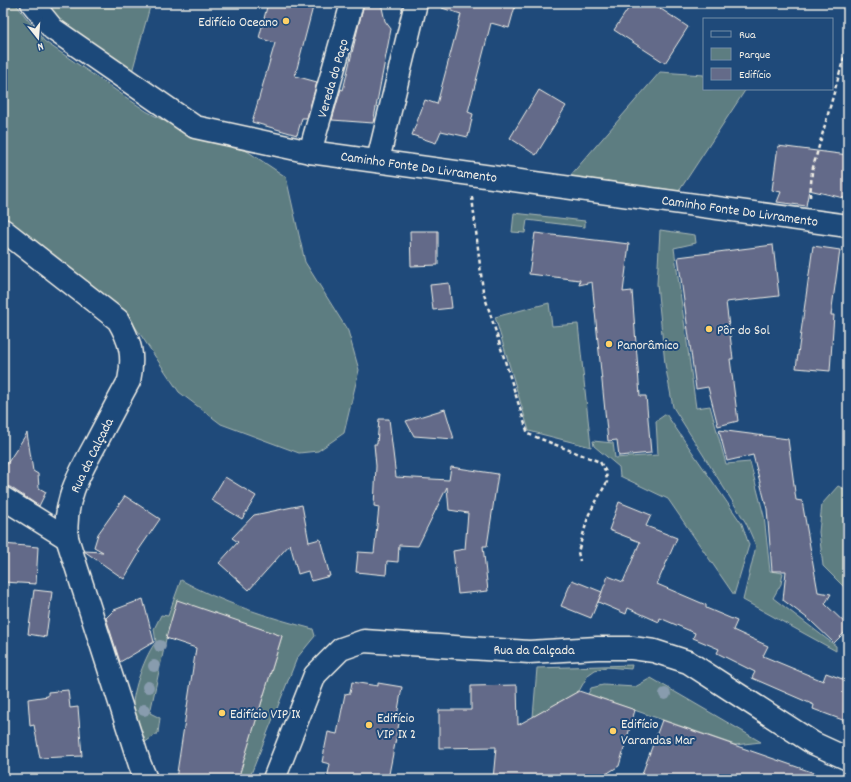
<svg xmlns="http://www.w3.org/2000/svg" width="851" height="782" viewBox="0 0 851 782" font-family="Dekko,sans-serif">
<style>
.green{fill:#5d7d81;stroke:#a8b7b4}
.building{fill:#646b89;stroke:#f4f1e8}
.lines{fill:none;stroke-linecap:round;stroke-linejoin:round}
.minor-casing{stroke:#f4f1e8;stroke-width:25}
.path{stroke:#f4f1e8;stroke-width:2.5;stroke-dasharray:4 3;stroke-linecap:butt}
.minor{stroke:#1f4a7a;stroke-width:22}
.tree{fill:#889cae}
.poi-dot{fill:#ffd166;stroke:#1f4a7a;stroke-width:1.5}
.labels{text-anchor:middle;stroke-width:4;stroke-linejoin:round;paint-order:stroke}
.poi-label{font-size:14px;fill:#f4f1e8;stroke:#1f4a7a;text-anchor:start}
.street-label{font-size:14px;fill:#f4f1e8;stroke:#1f4a7a}
</style>
<rect width="100%" height="100%" fill="#1f4a7a"/>
<filter id="ink" filterUnits="userSpaceOnUse"><feTurbulence type="fractalNoise" baseFrequency=".025" numOctaves="2"/><feDisplacementMap in="SourceGraphic" scale="8" xChannelSelector="R" yChannelSelector="G"/><feConvolveMatrix kernelMatrix="1 2 1 2 8 2 1 2 1" color-interpolation-filters="sRGB"/></filter>
<g filter="url(#ink)">
<g class="green">
<polygon points="3,3 15,3 44,41 146,111 194,137 247,151 286,177 305,262 348,331 359,370 344,433 318,451 299,453 221,424 179,392 134,325 3,228"/>
<polygon points="47,3 151,3 132,72 61,21"/>
<polygon points="660,72 704,75 704,89 746,89 679,191 570,176"/>
<polygon points="514,213 585,221 585,227 527,220 525,233 512,232"/>
<polygon points="660,230 695,235 696,243 674,248 696,408 710,406 726,464 750,462 764,516 770,571 783,573 781,584 773,598 836,646 836,651 743,600 756,546 746,523 673,407 665,364 657,284"/>
<polygon points="549,303 552,326 578,324 591,447 529,431 495,317"/>
<polygon points="666,414 742,524 749,545 734,595 668,499 620,476 619,467 594,446 593,441 613,443 615,458 658,455 656,421"/>
<polygon points="838,486 848,491 848,591 823,566 819,532 822,504"/>
<path d="M 181,580 C 222,603 268,617 313,629 L 315,636 L 297,658 L 249,779 L 238,779 L 282,636 L 177,601 L 166,639 L 150,713 L 160,718 L 158,733 L 144,743 C 138,733 134,718 133,707 C 132,692 146,653 156,642 L 154,629 L 161,615 L 168,616 Z"/>
<polygon points="632,665 631,669 606,667 595,670 588,675 579,691 533,717 537,668"/>
<polygon points="651,678 761,742 735,745 588,694 591,688 603,685 635,687"/>
</g>
<g class="building">
<polygon points="268,3 314,3 295,76 317,82 307,118 302,118 297,135 252,122 275,43 259,38"/>
<polygon points="364,3 381,3 385,21 391,29 373,123 332,120 341,89 343,90"/>
<polygon points="443,3 516,3 509,28 491,23 468,112 473,114 468,137 441,131 436,143 412,135 425,100 437,104 461,14 442,8"/>
<polygon points="632,3 652,3 688,27 665,63 614,30"/>
<polygon points="539,90 566,106 536,155 510,138"/>
<polygon points="778,146 848,155 848,199 809,190 806,206 777,202 781,192 772,190"/>
<polygon points="410,231 438,231 438,265 411,266"/>
<polygon points="535,233 629,244 623,292 632,291 640,396 646,396 651,453 619,456 617,440 608,441 592,282 579,285 580,280 529,274"/>
<polygon points="773,245 779,296 726,302 733,359 730,359 738,421 718,426 708,387 696,389 678,257"/>
<polygon points="813,246 840,250 831,315 834,315 830,371 796,368"/>
<polygon points="449,283 452,308 433,310 430,285"/>
<polygon points="445,409 454,439 414,436 406,421"/>
<polygon points="379,419 389,419 396,477 449,480 451,467 498,474 487,546 483,546 488,591 458,594 453,551 465,549 468,513 449,510 447,487 418,546 399,545 398,562 387,561 386,575 356,572 358,552 374,553 379,507 374,506 376,466 374,444 377,444"/>
<polygon points="719,430 788,439 796,500 802,501 818,592 831,594 825,604 848,626 848,629 834,643 811,621 783,600 786,571 772,571 767,509 753,455 727,461"/>
<polygon points="27,433 33,471 38,474 39,488 46,492 39,506 10,487 3,486 3,470"/>
<polygon points="225,477 256,496 242,519 211,500"/>
<polygon points="125,496 160,519 138,551 140,552 124,579 84,551 103,552 94,547 98,534"/>
<polygon points="619,502 651,515 646,526 677,538 657,584 706,605 706,608 737,621 733,630 768,646 763,656 823,681 826,673 848,681 848,722 813,709 814,705 752,678 755,672 717,653 719,649 693,638 695,633 660,618 659,622 628,608 626,614 598,602 608,576 623,582 640,542 609,530"/>
<polygon points="302,505 309,542 320,539 330,576 311,581 308,571 298,574 290,544 249,590 219,563 238,542 232,538 254,515"/>
<polygon points="3,544 38,547 36,584 3,582"/>
<polygon points="572,580 602,592 591,618 561,606"/>
<polygon points="34,590 52,592 46,637 28,634"/>
<polygon points="143,599 154,642 120,662 106,618 114,610"/>
<polygon points="177,600 282,636 238,779 176,779 196,648 166,638"/>
<polygon points="352,682 378,686 378,683 402,687 397,716 400,718 388,779 327,779 330,764 322,762 328,732 337,734 345,694 350,693"/>
<polygon points="517,685 518,725 579,691 635,710 619,766 598,779 493,779 496,747 439,748 439,710 471,710 471,686"/>
<polygon points="68,690 70,708 78,707 82,756 40,758 34,725 30,726 28,699 48,696 48,692"/>
<polygon points="662,720 823,776 823,779 655,779 642,774"/>
</g>
<g class="lines">
<defs>
<g id="minor">
<polyline points="32,3 53,29 195,127 310,152 848,226"/>
<polyline points="310,152 352,3"/>
<polyline points="378,160 416,3"/>
<path d="M 3,230 L 118,320 C 131,342 134,356 129,381 C 118,401 107,422 96,443 C 79,474 63,502 67,538 L 140,765 L 146,779"/>
<polyline points="3,498 67,538"/>
<polyline points="274,779 315,675 341,649 364,641 529,652 597,648 632,648 654,651 688,662 813,743 848,759"/>
</g>
</defs>
<use href="#minor" class="minor-casing"/>
<g class="path">
<polyline points="472,197 483,291 528,434 600,462 606,472 607,482 589,514 578,552 580,561"/>
<polyline points="810,197 812,171 848,43"/>
</g>
<use href="#minor" class="minor"/>
</g>
<g class="tree">
<circle cx="160" cy="646" r="6"/>
<circle cx="154" cy="666" r="6"/>
<circle cx="148" cy="687" r="6"/>
<circle cx="665" cy="694" r="6"/>
<circle cx="144" cy="710" r="6"/>
</g>
</g>
<g class="poi-dot">
<circle cx="286" cy="21" r="4"/>
<circle cx="709" cy="329" r="4"/>
<circle cx="609" cy="344" r="4"/>
<circle cx="222" cy="713" r="4"/>
<circle cx="369" cy="725" r="4"/>
<circle cx="613" cy="731" r="4"/>
</g>
<g class="labels">
<g class="poi-label">
<text x="278" y="26" text-anchor="end">Edifício Oceano</text>
<text x="717" y="334">Pôr do Sol</text>
<text x="617" y="349">Panorâmico</text>
<text x="230" y="718">Edifício VIP IX</text>
<text x="377" y="722">Edifício<tspan x="377" dy="16">VIP IX 2</tspan></text>
<text x="621" y="728">Edifício<tspan x="621" dy="16">Varandas Mar</tspan></text>
</g>
<g class="street-label">
<text transform="translate(332 78) rotate(-74)" y="5">Vereda do Paço</text>
<text transform="translate(419 166) rotate(8)" y="5">Caminho Fonte Do Livramento</text>
<text transform="translate(740 210) rotate(8)" y="5">Caminho Fonte Do Livramento</text>
<text transform="translate(91 455) rotate(-64)" y="5">Rua da Calçada</text>
<text x="534" y="654">Rua da Calçada</text>
</g>
</g>
<rect width="851" height="782" fill="none" stroke="#1f4a7a" stroke-width="16"/>
<rect x="8" y="8" width="835" height="766" fill="none" stroke="#f4f1e8" stroke-width="1.5" filter="url(#ink)"/>
<rect x="703" y="18" width="130" height="72" fill="#1f4a7a" stroke="#748da6"/>
<rect x="711" y="31" width="20" height="6" fill="#1f4a7a" stroke="#748da6"/>
<text x="739" y="38" font-size="12" fill="#f4f1e8">Rua</text>
<rect x="711" y="48" width="20" height="12" fill="#5d7d81" stroke="#748da6"/>
<text x="739" y="58" font-size="12" fill="#f4f1e8">Parque</text>
<rect x="711" y="68" width="20" height="12" fill="#646b89" stroke="#748da6"/>
<text x="739" y="78" font-size="12" fill="#f4f1e8">Edifício</text>
<g transform="translate(38 38) rotate(163)" stroke="#1f4a7a" stroke-width="3" paint-order="stroke">
<path d="M0-3L7 15L0 10L-7 15Z" fill="#f4f1e8"/>
<text y="-6" font-size="11" font-weight="bold" text-anchor="middle" fill="#f4f1e8">N</text>
</g>
</svg>
